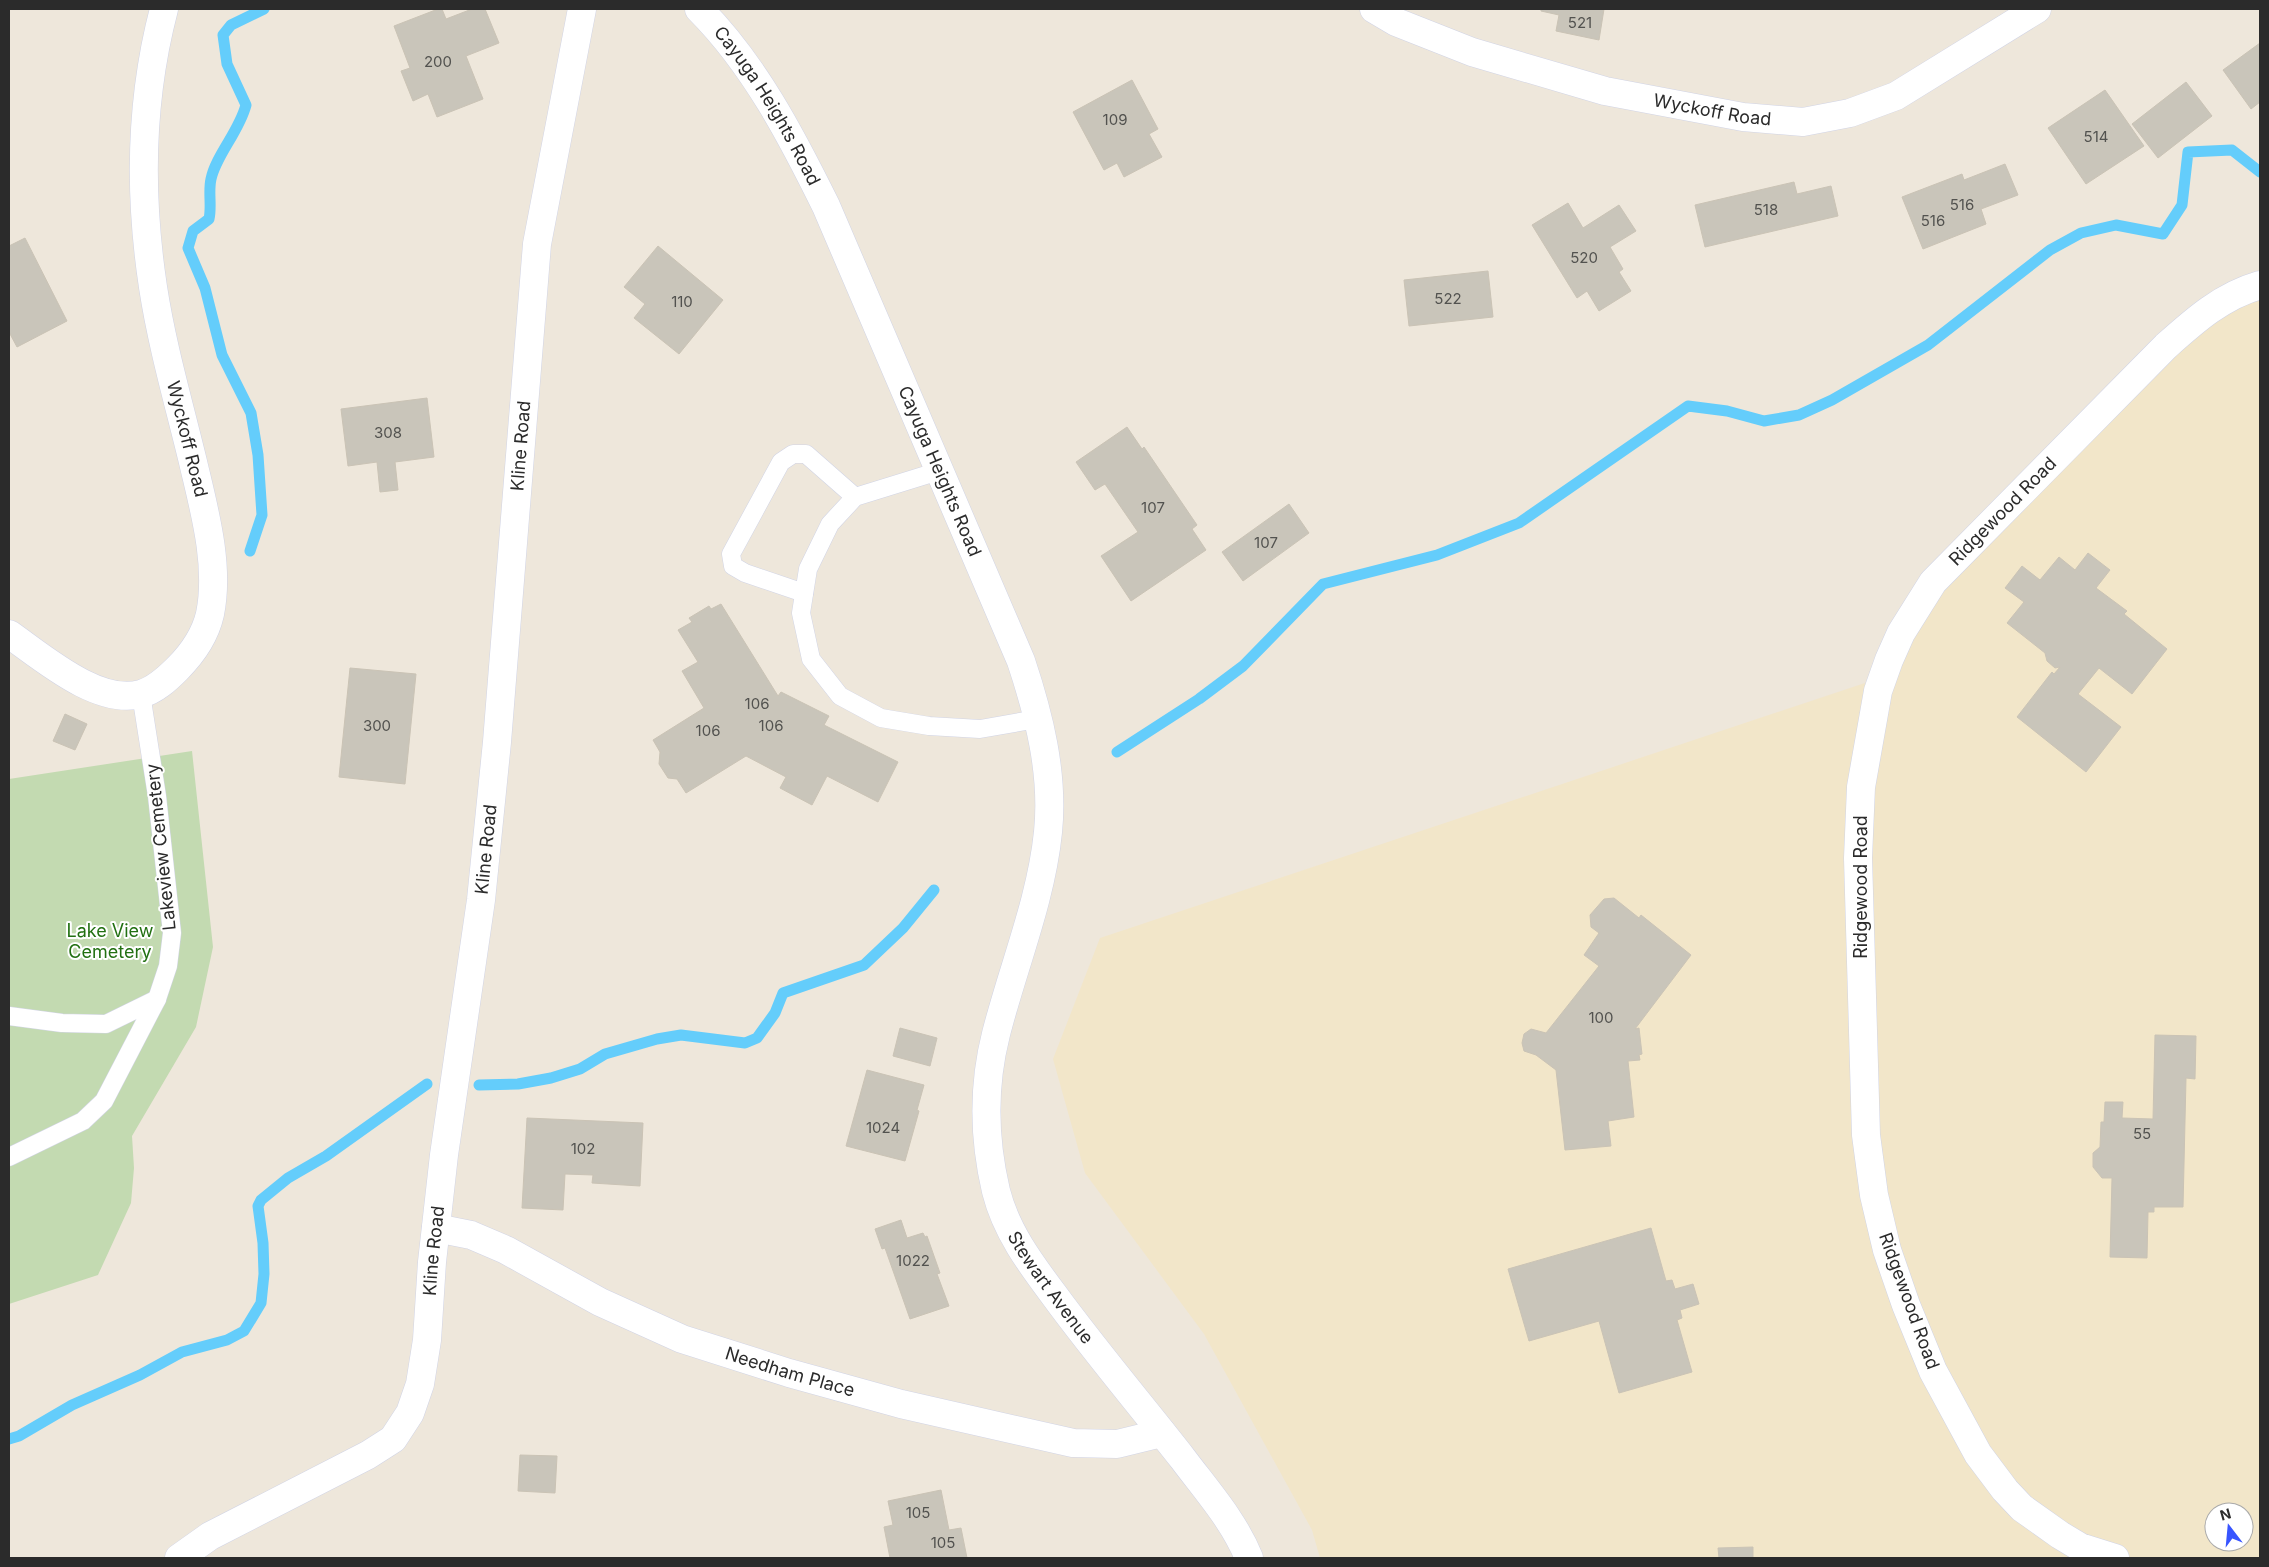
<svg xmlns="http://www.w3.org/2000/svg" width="2269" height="1567" viewBox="0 0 2269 1567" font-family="Inter,sans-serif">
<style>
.education{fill:#f2e6c9;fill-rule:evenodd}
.cemetery{fill:#c3dab1}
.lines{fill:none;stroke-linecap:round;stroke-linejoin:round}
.stream{stroke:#64cdfb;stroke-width:11}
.building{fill:#c9c5ba;stroke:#cac3b5}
.service-casing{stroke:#d1d4e5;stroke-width:19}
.minor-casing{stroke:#d1d4e5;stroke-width:29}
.tertiary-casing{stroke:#d1d4e5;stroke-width:29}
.service{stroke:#fff;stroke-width:18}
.minor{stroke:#fff;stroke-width:28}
.tertiary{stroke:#fff;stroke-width:28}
.labels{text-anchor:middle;stroke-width:4;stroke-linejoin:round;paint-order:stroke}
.number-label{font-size:15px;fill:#52524f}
.street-label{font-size:18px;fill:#2b2b2b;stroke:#fff}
.park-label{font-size:18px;fill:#227012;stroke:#fff}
</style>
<rect width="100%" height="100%" fill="#eee7db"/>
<path class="education" d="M 2260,283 L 2260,1558 L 1320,1558 L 1312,1530 L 1204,1334 L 1085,1173 L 1053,1059 L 1100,938 L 1871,681 L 1920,599 L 2244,287 ZM 2214,1512 L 2244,1512 L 2244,1542 L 2214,1542 Z"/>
<polygon class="cemetery" points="192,751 213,947 196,1027 132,1136 134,1168 131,1203 98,1275 9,1304 9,779"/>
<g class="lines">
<g class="stream">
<path d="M 250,551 L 262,515 L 258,455 L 251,413 L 222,355 L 205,288 L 188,248 L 193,231 L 209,219 C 212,206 208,192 211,179 C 216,155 239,132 246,105 L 227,64 L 223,35 L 231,25 L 264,9"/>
<polyline points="1117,752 1199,699 1243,666 1323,584 1437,555 1519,523 1688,406 1727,411 1764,421 1799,415 1832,400 1928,345 2050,250 2081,233 2116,225 2163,234 2182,205 2188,152 2232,150 2260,172"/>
<polyline points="479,1085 518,1084 551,1078 580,1069 605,1054 657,1039 681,1035 745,1043 757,1038 775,1013 783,993 864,965 903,928 934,890"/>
<polyline points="9,1439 19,1436 72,1405 140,1375 182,1352 227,1340 244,1331 261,1303 264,1274 263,1243 258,1206 261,1200 288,1178 326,1156 427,1084"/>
</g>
</g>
<g class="building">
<polygon points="438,9 442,9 446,19 472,9 485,9 499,43 466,56 483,99 437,117 428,94 413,101 401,71 410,68 394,26"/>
<polygon points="1541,9 1604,9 1599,40 1556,31 1559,15 1541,11"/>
<polygon points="2260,43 2260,102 2251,109 2223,70"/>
<polygon points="1132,80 1158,129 1149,134 1162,157 1124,177 1117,163 1104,170 1073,112"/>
<polygon points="2186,82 2212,116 2158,158 2132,124"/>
<polygon points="2105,90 2144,146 2086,184 2048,128"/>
<polygon points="2005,164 2018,195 1981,209 1986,224 1923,249 1902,197 1962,174 1964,180"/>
<polygon points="1794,182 1797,194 1831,186 1838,216 1705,247 1695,205"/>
<polygon points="1568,203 1583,228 1619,205 1636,231 1610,247 1623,269 1619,272 1631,291 1599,311 1587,291 1577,298 1532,225"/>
<polygon points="25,238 67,321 17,347 9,332 9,246"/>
<polygon points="658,246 723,300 679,354 634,318 645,304 624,287"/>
<polygon points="1488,271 1493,317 1409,326 1404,280"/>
<polygon points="427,398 434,457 395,462 398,490 380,492 377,462 348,466 341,409"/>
<polygon points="1127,427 1142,449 1144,447 1197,525 1192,529 1206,550 1131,601 1101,556 1138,532 1105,484 1095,490 1076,462"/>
<polygon points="1289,504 1309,533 1243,581 1222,552"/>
<polygon points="2088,553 2110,570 2096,588 2127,611 2124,614 2167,649 2132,694 2099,668 2078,694 2121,727 2086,772 2017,717 2052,672 2054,674 2060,667 2055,668 2047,661 2045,653 2007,623 2024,602 2005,588 2022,566 2040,580 2059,557 2075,570"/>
<polygon points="721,604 778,696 781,692 829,716 824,725 898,762 878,802 827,776 812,805 780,788 786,777 746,756 686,793 677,779 668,778 659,764 660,752 653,740 704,708 682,671 698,662 678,630 692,622 689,618 709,606 711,609"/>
<polygon points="350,668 416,674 405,784 339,777"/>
<polygon points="65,714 87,724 75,750 53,741"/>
<polygon points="1614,898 1639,918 1641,915 1691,955 1635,1029 1639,1028 1642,1054 1639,1055 1640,1060 1628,1061 1634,1117 1608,1121 1611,1146 1565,1150 1556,1070 1536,1055 1524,1051 1522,1043 1524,1034 1531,1029 1546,1033 1599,966 1584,955 1599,933 1591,927 1590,915 1604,899"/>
<polygon points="900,1028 937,1038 930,1066 893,1056"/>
<polygon points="2155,1035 2196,1036 2195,1079 2186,1078 2183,1207 2154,1207 2154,1212 2148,1212 2147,1258 2110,1257 2112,1178 2102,1178 2093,1167 2093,1153 2100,1147 2101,1122 2104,1122 2105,1102 2123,1102 2122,1118 2153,1119"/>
<polygon points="867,1070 924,1085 917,1110 919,1111 905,1161 846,1146"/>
<polygon points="527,1118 643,1123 640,1186 592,1183 593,1175 565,1174 563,1210 522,1208"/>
<polygon points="901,1220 907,1238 923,1233 925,1237 927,1236 940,1273 937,1274 949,1306 910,1319 885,1248 882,1249 875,1229"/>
<polygon points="1651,1228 1666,1281 1672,1280 1675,1289 1693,1284 1699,1304 1680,1310 1682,1318 1677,1320 1692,1372 1619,1393 1599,1321 1529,1341 1508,1269"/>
<polygon points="520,1455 557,1456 555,1493 518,1491"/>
<polygon points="941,1490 949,1530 961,1528 967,1558 890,1558 884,1527 893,1525 888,1501"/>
<polygon points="1753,1547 1753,1558 1719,1558 1718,1548"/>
</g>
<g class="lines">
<defs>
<g id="service">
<polyline points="939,471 855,497 830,524 808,569 801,613 811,659 840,696 881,718 929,726 980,729 1037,719"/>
<polyline points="804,593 745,573 733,566 731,554 781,462 793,454 806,454 855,497"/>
<polyline points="9,1016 62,1023 106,1024 157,999"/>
<polyline points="9,1157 83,1121 104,1101 157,999 168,966 172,933 157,796 141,694"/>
</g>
<g id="minor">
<path id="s1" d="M 1374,9 L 1396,22 L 1472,52 L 1605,91 L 1743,117 L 1803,122 L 1850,113 L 1896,96 L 2037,9"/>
<path d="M 9,634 C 42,657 98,706 141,694 C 155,690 166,680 177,669 C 192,654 205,636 210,614 C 220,565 204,509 193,462 C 179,404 162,346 153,287 C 139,195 140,100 164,9"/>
<path id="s2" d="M 436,1228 L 471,1235 L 506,1250 L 600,1302 L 682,1339 L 789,1373 L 901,1404 L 1073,1443 L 1117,1444 L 1162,1433"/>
<path id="s3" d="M 179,1558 L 210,1536 L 368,1455 L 393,1439 L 410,1413 L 420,1384 L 427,1340 L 432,1262 L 444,1155 L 481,900 L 497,742 L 537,244 L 582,9"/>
<path id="s4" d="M 2115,1558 L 2080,1547 L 2060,1535 L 2022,1508 L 2005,1490 L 1978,1454 L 1933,1371 L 1906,1305 L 1887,1250 L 1874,1195 L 1866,1135 L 1858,858 L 1861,787 L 1878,691 L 1889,660 L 1901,633 L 1933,582 L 2166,346 C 2195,320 2222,296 2260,285"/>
</g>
<g id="tertiary">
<path id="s5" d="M 699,9 C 754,64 792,137 826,206 L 1021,661 C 1039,715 1054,774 1048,832 C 1041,901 1013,967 996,1034 C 983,1085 984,1140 996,1191 C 1006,1231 1030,1263 1054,1295 C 1095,1351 1140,1404 1183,1459 C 1207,1491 1234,1521 1249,1558"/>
</g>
</defs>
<use href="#service" class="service-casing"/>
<use href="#minor" class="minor-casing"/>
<use href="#tertiary" class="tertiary-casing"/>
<use href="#service" class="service"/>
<use href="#minor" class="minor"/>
<use href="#tertiary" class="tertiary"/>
</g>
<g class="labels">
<g class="number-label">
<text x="1580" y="28">521</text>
<text x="438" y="67">200</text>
<text x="1115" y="125">109</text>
<text x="2096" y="142">514</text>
<text x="1962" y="210">516</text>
<text x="1766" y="215">518</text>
<text x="1933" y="226">516</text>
<text x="1584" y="263">520</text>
<text x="1448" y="304">522</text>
<text x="682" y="307">110</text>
<text x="388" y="438">308</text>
<text x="1153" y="513">107</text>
<text x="1266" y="548">107</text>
<text x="757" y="709">106</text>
<text x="377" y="731">300</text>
<text x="771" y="731">106</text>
<text x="708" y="736">106</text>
<text x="1601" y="1023">100</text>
<text x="883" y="1133">1024</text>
<text x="2142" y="1139">55</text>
<text x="583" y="1154">102</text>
<text x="913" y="1266">1022</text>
<text x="918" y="1518">105</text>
<text x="943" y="1548">105</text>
</g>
<g class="street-label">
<text dy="6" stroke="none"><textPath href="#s5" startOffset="119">Cayuga Heights Road</textPath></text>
<text dy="6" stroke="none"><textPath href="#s1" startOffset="355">Wyckoff Road</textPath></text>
<text transform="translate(187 439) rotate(76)" y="6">Wyckoff Road</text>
<text dy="6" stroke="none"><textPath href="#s3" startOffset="1251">Kline Road</textPath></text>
<text dy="6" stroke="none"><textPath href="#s5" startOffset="524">Cayuga Heights Road</textPath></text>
<text dy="6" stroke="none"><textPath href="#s4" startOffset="1185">Ridgewood Road</textPath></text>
<text transform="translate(161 847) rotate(-96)" y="6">Lakeview Cemetery</text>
<text dy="6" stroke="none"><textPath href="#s3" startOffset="846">Kline Road</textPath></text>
<text transform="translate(1861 887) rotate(-90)" y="6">Ridgewood Road</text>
<text dy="6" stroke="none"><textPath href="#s3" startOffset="441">Kline Road</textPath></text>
<text dy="6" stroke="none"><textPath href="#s5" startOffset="1384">Stewart Avenue</textPath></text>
<text transform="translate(1909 1301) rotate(70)" y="6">Ridgewood Road</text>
<text dy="6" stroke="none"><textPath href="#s2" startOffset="384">Needham Place</textPath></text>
</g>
<g class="park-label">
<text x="110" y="937">Lake View<tspan x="110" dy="21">Cemetery</tspan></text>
</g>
</g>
<rect width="2269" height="1567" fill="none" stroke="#2b2b2b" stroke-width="20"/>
<g transform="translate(2229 1527) rotate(344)"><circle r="24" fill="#ffffff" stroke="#aaaaaa"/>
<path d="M0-4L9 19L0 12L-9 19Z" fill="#3855ff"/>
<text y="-8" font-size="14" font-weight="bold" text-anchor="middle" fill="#2b2b2b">N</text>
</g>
</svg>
